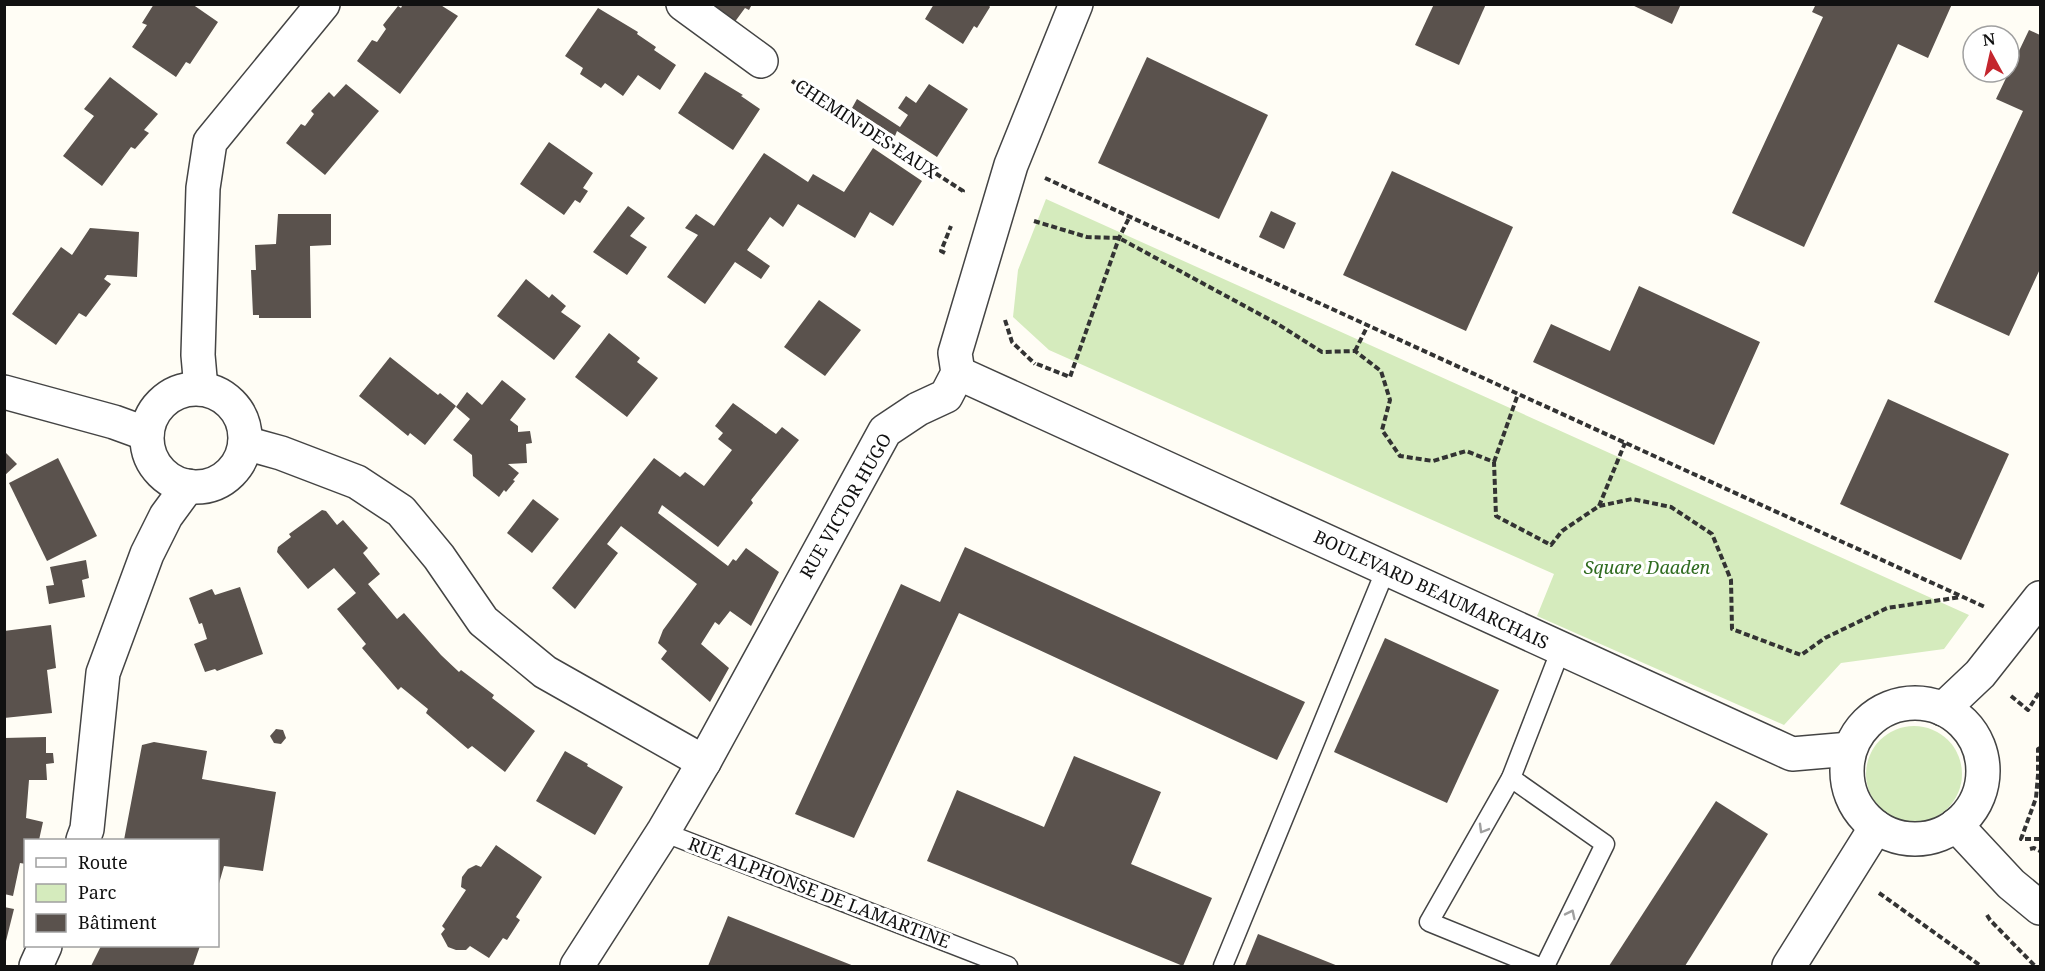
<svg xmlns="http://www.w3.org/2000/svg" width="2045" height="971" viewBox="0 0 2045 971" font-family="'Noto Serif',serif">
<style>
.green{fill:#d5ebbd}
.building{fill:#5a524d}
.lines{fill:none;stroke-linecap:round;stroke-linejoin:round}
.service-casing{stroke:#444;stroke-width:21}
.minor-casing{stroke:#444;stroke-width:36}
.tertiary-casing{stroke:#444;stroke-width:36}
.path{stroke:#333;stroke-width:4;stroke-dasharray:6 3;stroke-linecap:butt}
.service{stroke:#fff;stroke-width:18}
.minor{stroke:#fff;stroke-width:33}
.tertiary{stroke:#fff;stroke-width:33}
.oneway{stroke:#a0a0a0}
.labels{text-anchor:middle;stroke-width:6;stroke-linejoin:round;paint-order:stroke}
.street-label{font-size:18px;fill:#111;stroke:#fff}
.park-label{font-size:18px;font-style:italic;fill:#2f6b1f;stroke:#fff}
</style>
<rect width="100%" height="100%" fill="#fffdf5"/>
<g class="green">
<polygon points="1046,199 1969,615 1944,649 1841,663 1784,725 1537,616 1554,574 1049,350 1013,317 1018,270"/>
<circle cx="1914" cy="774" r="48"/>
</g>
<g class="building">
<polygon points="154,4 192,4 218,22 190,64 186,62 176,77 132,47 147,25 142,23"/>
<polygon points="403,4 439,4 458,16 400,94 357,61 372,40 377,42 386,29 383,25 398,6 401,8"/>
<polygon points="707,4 752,4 749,10 745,8 734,23"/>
<polygon points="934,4 988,4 990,7 977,28 974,26 963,44 925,19"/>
<polygon points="1434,4 1486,4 1459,65 1415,45"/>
<polygon points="1630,4 1681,4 1672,24"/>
<polygon points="1816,4 1952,4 1928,58 1898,44 1804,247 1732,213 1823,17 1812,12"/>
<polygon points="598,8 638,32 637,34 656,47 654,50 676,65 660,90 638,75 623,96 605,83 601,88 580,74 583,68 565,56"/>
<polygon points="2029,30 2040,35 2040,269 2009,336 1934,302 2023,111 1996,99"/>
<polygon points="1147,57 1268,115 1219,219 1098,163"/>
<polygon points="705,72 743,95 741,96 760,109 733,150 678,113"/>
<polygon points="110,77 158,114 144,130 149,133 135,149 131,147 102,186 63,156 94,116 84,109"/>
<polygon points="346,84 379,111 325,175 286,143 301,124 305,126 314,114 311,111 329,92 334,97"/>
<polygon points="929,84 968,109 937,157 897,131 895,136 852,108 857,99 900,127 908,115 898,108 906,96 916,103"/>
<polygon points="549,142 593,173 583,188 588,191 580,203 575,200 564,215 520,184"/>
<polygon points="873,148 922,181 893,226 870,212 855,238 798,204 783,227 770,217 747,250 770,266 761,279 735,262 705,304 667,277 698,235 685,228 696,214 714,226 764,153 808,182 813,174 844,192"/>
<polygon points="1392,171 1513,227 1466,331 1343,275"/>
<polygon points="628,206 645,218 630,236 647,247 627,275 593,252"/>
<polygon points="1271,211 1296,223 1284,249 1259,237"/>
<polygon points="278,214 331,214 331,245 310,246 311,318 259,318 259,315 253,315 251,270 256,270 255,245 276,244"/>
<polygon points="90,228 139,232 137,277 107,275 104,279 111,284 86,317 79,313 56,345 12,314 61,247 72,255"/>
<polygon points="526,279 549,298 552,294 566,306 561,312 581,326 554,360 497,316"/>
<polygon points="1639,286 1760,342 1714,445 1533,362 1551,324 1610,351"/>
<polygon points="819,300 861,330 825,376 784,347"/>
<polygon points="609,333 640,358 637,362 658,378 627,417 575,377"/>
<polygon points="390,357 438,395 440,393 456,406 425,445 410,433 408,436 359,396"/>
<polygon points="502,380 526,399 510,420 518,426 518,432 530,431 532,443 526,444 527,463 508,464 519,473 513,480 515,481 506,492 504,490 499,497 473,476 472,455 453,440 470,419 456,407 467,392 482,405"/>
<polygon points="1888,399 2009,454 1961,560 1840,504"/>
<polygon points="733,403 776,434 782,427 799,440 751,500 753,503 718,547 662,505 658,513 728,566 733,559 736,561 746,548 779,572 751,626 730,611 719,625 715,622 701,644 729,668 710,702 661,659 667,651 658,643 663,630 697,584 621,526 607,544 618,553 575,609 552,588 654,458 680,477 685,472 704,486 732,450 718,439 723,433 715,426"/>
<polygon points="4,451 17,464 4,476"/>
<polygon points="58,458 97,536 47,561 9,483"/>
<polygon points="533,499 559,519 532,553 507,533"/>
<polygon points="322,510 326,511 337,525 343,520 368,548 363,553 380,574 368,584 397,619 404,613 441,655 459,672 461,670 494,695 492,698 535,731 505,772 472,746 468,749 426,713 428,709 401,687 398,690 362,648 366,644 337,609 356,593 334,568 308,589 277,552 278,547 291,537 289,534"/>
<polygon points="965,547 1305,702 1277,760 959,613 854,838 795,814 901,584 940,602"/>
<polygon points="86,560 89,578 82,580 85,597 49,604 46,586 54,585 50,567"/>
<polygon points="240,587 263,654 217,671 215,669 205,672 194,644 207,639 202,623 199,624 189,598 212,589 215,595"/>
<polygon points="51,625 56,668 47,670 52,713 4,718 4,631"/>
<polygon points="1385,638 1499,690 1447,803 1334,752"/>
<polygon points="276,729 283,730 286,738 281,744 274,743 270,736"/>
<polygon points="46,737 46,753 53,753 54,763 46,764 47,780 29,780 26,818 43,822 39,840 26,840 26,864 20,863 13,896 4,894 4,738"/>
<polygon points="154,742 207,751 202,779 276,792 263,871 224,866 218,887 218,840 124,840 142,745"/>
<polygon points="565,751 588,764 587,766 623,787 595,835 536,801"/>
<polygon points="1074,756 1161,792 1131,864 1212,898 1183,966 927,861 957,790 1044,827"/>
<polygon points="1716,801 1768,834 1685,966 1609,966"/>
<polygon points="496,845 542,877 516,917 520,920 507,940 503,938 489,958 470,946 466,950 456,950 448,947 441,934 445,929 442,926 466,890 461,887 462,877 468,869 476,865 481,867"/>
<polygon points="4,907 14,909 5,945 4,945"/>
<polygon points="728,916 821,953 854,966 708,966"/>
<polygon points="1258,934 1338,966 1245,966"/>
<polygon points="101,946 200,946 193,966 91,966"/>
</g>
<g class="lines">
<defs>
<g id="service">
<polyline points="1511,778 1605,844 1545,966"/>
<polyline points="663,832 1008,966"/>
<polyline points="1223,966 1386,569"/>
<polyline points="1537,966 1429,922 1511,778 1561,649"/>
</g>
<g id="minor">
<polyline points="683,4 761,61"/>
<polyline points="201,389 198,355 203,188 210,142 323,4"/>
<circle cx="196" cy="438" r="49"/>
<polyline points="4,392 114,422 147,434"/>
<polyline points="245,443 281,453 357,482 401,511 439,557 483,621 545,672 704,762"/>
<polyline points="1943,709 1980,674 2040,598"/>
<polyline points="1956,825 2011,884 2040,908"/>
<polyline points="83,840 87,829 103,673 147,554 166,516 188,486"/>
<polyline points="36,966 45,946"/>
</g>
<g id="tertiary">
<polyline points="958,373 1792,754 1850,749"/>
<circle cx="1915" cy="771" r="68"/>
<polyline points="577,966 663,832 704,762 885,431 918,409 946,396 958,373 955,353 1011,165 1076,4"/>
<polyline points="1789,966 1876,827"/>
</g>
</defs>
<use href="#service" class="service-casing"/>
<use href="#minor" class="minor-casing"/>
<use href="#tertiary" class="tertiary-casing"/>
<g class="path">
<polyline points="792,81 963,191 962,193"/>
<polyline points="1045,178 1985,607"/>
<polyline points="1034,221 1087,237 1119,238 1276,323 1322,352 1355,351 1381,371 1390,400 1382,430 1400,456 1433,461 1466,451 1494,462 1496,516 1551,545 1562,531 1599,506 1632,499 1671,507 1712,534 1731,580 1732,629 1801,655 1825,638 1887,608 1961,597"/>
<polyline points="945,253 941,251 951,226"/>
<polyline points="1005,320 1012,342 1035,364"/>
<polyline points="1355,351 1368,325"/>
<polyline points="1037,364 1070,377 1119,238 1130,216"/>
<polyline points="1494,462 1518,394"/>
<polyline points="1599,506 1625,443"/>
<polyline points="2011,696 2028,710 2040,691"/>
<polyline points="2040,748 2038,749 2038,775 2036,798 2021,839 2040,839"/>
<polyline points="2030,849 2034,848 2040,851"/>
<polyline points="1879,893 1981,966"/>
<polyline points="1987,915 1990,920 2035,966"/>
</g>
<use href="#service" class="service"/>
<use href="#minor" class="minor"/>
<use href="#tertiary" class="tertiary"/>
</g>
<defs><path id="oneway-chevron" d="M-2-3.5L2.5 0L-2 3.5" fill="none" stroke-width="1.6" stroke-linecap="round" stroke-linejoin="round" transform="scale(1.5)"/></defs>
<g class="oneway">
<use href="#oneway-chevron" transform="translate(1483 829) rotate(120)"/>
<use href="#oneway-chevron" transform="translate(1571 914) rotate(-64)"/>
</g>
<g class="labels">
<g class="street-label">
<text transform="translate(866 129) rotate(33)" y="6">CHEMIN DES EAUX</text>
<text transform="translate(846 506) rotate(-60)" y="6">RUE VICTOR HUGO</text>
<text transform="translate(1431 590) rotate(25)" y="6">BOULEVARD BEAUMARCHAIS</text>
<text transform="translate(819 893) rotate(21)" y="6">RUE ALPHONSE DE LAMARTINE</text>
</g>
<g class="park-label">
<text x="1647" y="574">Square Daaden</text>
</g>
</g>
<rect width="2045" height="971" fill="none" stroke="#111111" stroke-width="12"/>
<rect x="24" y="839" width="195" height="108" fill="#ffffff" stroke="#a0a0a0" stroke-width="1.5"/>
<rect x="36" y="858" width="30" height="9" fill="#ffffff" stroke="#a0a0a0" stroke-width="1.5"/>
<text x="78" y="869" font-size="18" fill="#111111">Route</text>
<rect x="36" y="884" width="30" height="18" fill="#d5ebbd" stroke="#a0a0a0" stroke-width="1.5"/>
<text x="78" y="899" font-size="18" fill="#111111">Parc</text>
<rect x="36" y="914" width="30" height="18" fill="#5a524d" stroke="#a0a0a0" stroke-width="1.5"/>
<text x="78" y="929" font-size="18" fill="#111111">Bâtiment</text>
<g transform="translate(1991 54) rotate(352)"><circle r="28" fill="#ffffff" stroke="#a0a0a0" stroke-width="1.5"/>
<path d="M0-4.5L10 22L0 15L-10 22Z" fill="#c4262e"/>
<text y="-9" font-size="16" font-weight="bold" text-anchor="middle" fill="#111111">N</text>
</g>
</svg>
